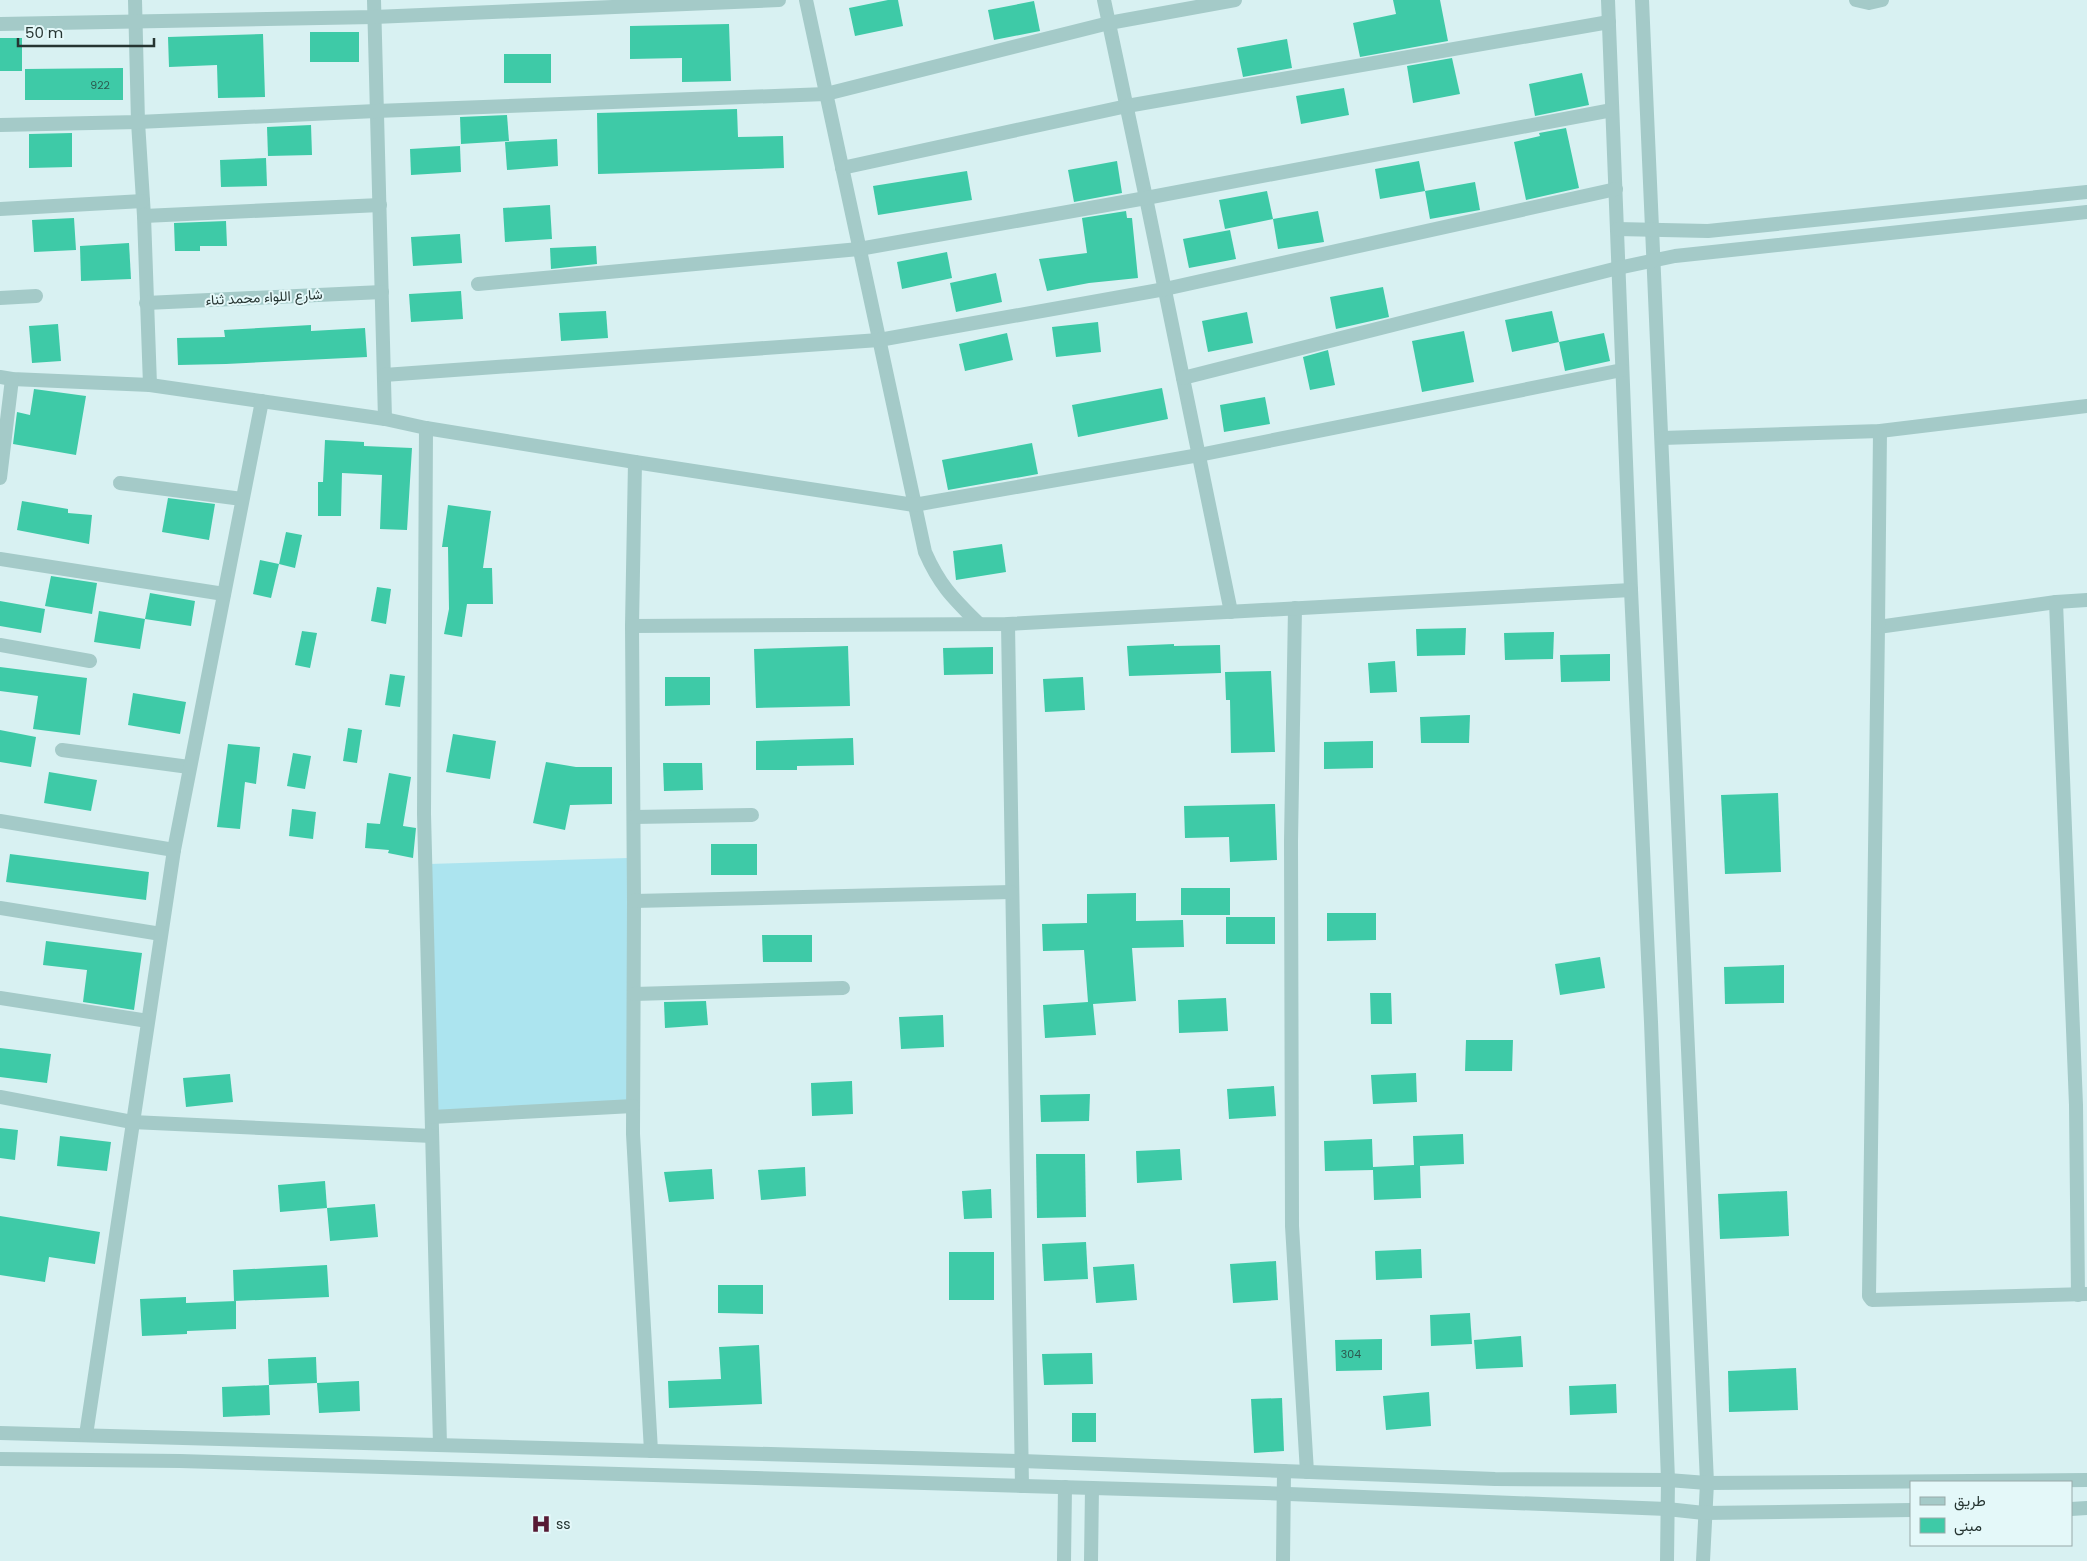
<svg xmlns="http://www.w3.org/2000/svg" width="2087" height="1561" viewBox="0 0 2087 1561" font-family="Poppins,Vazirmatn,sans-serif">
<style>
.sand{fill:#ace4ef}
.building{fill:#3ecaa7}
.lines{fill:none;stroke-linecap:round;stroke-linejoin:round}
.minor{stroke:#a4cac8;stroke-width:14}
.labels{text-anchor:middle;stroke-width:4;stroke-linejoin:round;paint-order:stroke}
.number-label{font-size:11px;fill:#2c5a4f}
.street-label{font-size:14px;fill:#263532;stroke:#e4f8f9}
.poi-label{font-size:14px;fill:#263532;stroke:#e4f8f9;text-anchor:start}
</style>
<rect width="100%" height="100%" fill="#d8f1f2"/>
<polygon class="sand" points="628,858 632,1106 432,1117 429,864"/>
<g class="building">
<polygon points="888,0 898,0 903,26 855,36 849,8"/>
<polygon points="1393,0 1440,0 1448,41 1360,57 1353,23 1396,14"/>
<polygon points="1034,1 1040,31 994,40 988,10"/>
<polygon points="729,24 731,81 682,82 682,58 630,59 630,26"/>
<rect x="310" y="32" width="49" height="30"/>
<polygon points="263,34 265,97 218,98 217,65 169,67 168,37"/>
<rect x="0" y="38" width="22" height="33"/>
<polygon points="1287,39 1292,68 1243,77 1237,48"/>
<rect x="504" y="54" width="47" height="29"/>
<polygon points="1452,58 1460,94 1413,103 1407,66"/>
<polygon points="123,68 123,100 25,100 25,69"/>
<polygon points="1582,73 1589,105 1535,116 1529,84"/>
<polygon points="1344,88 1349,115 1301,124 1296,96"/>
<polygon points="737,109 738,137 783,136 784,168 598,174 597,113"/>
<polygon points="507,115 509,141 461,144 460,117"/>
<polygon points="311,125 312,155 268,156 267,127"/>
<polygon points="1566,128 1579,188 1526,200 1514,142 1540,136 1539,133"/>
<polygon points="72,133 72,167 29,168 29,134"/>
<polygon points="557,139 558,166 507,170 505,142"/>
<polygon points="460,146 461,172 411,175 410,149"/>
<polygon points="266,158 267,186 221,187 220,160"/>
<polygon points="1117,161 1122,193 1074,202 1068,170"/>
<polygon points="1419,161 1425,191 1380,199 1375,169"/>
<polygon points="967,171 972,200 878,215 873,186"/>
<polygon points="1475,182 1480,210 1430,219 1425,191"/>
<polygon points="1267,191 1273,219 1225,229 1219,200"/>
<polygon points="550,205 552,239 505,242 503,208"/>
<polygon points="1126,211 1127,218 1132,218 1138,278 1089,283 1047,291 1039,259 1087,253 1082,218"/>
<polygon points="1318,211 1324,242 1278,249 1273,219"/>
<polygon points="74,218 76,250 34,252 32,220"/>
<polygon points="226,221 227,246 200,246 200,251 175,251 174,223"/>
<polygon points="1230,230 1236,259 1189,268 1183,239"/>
<polygon points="460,234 462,263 413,266 411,237"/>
<polygon points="129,243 131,279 81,281 80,246"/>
<polygon points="596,246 597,264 551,269 550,248"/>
<polygon points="947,252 952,278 902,289 897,262"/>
<polygon points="996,273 1002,302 956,312 950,283"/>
<polygon points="1383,287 1389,317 1336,329 1330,297"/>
<polygon points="461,291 463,319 411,322 409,294"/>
<polygon points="606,311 608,338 561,341 559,313"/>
<polygon points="1552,311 1559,342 1512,352 1505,320"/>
<polygon points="1247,312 1253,343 1208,352 1202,321"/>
<polygon points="1098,322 1101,352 1056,357 1052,327"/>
<polygon points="58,324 61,361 32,363 29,326"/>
<polygon points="311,325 311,331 365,328 367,357 226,364 178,365 177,338 225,337 224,330"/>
<polygon points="1464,331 1474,382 1422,392 1412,341"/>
<polygon points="1007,333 1013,360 965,371 959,344"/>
<polygon points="1604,333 1610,361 1565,371 1559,342"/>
<polygon points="1328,350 1335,385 1310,390 1303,357"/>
<polygon points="1162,388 1168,419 1078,437 1072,405"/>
<polygon points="34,389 86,396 76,455 13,444 17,412 30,415"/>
<polygon points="1265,397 1270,424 1224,432 1220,405"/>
<polygon points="325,440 364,442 364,446 412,448 407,530 380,529 382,475 342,473 341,516 318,516 318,482 323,482"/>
<polygon points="1032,443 1038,474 948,490 942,460"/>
<polygon points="168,498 215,504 209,540 162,532"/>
<polygon points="22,501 68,509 68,513 92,515 89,544 17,530"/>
<polygon points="448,505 491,511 483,568 492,568 493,604 467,604 462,637 444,634 449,609 448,547 442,547"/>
<polygon points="286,532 302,535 295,568 279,564"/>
<polygon points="1002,544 1006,572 956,580 953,551"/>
<polygon points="260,560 279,564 271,598 253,594"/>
<polygon points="51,576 97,583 92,614 45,606"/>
<polygon points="377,587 391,589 386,624 371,621"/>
<polygon points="150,593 195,601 191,626 145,619"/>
<polygon points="0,601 45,609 41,633 0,626"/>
<polygon points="99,611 145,619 140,649 94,642"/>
<polygon points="1466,628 1465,655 1417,656 1416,629"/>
<polygon points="302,631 317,633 310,668 295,665"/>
<polygon points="1554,632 1553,659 1505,660 1504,633"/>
<polygon points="1174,644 1174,646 1220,645 1221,673 1129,676 1127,646"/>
<polygon points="848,646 850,706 756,708 754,649"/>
<polygon points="993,647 993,674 944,675 943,648"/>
<polygon points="1610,654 1610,681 1561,682 1560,655"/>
<polygon points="1395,661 1397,692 1370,693 1368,663"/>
<polygon points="0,667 87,678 80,735 33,729 38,696 0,691"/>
<polygon points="1271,671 1275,752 1231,753 1230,700 1226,700 1225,672"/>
<polygon points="390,674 405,676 400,707 385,705"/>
<polygon points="665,677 710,677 710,705 665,706"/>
<polygon points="1083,677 1085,710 1045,712 1043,679"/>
<polygon points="133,693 186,702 180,734 128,725"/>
<polygon points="1470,715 1469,743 1421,743 1420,717"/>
<polygon points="348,728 362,730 357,763 343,761"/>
<polygon points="0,730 36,737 31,767 0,762"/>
<polygon points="453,734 496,741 490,779 446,772"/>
<polygon points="853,738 854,765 797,766 797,770 756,770 756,741"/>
<polygon points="1373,741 1373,768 1324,769 1324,742"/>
<polygon points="228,744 260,747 256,784 245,782 240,829 217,827"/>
<polygon points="293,753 311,756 305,789 287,786"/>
<polygon points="546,762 576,767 612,767 612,804 570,805 565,830 533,823"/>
<polygon points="663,763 702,763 703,790 664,791"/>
<polygon points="49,772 97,780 91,811 44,803"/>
<polygon points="389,773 411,777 403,826 416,828 413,858 388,853 389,850 365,848 367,823 380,824"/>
<polygon points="1778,793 1781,872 1725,874 1721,795"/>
<polygon points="1275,804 1277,860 1230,862 1229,837 1185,838 1184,806"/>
<polygon points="292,809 316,812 313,839 289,836"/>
<rect x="711" y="844" width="46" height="31"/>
<polygon points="10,854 149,872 146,900 6,882"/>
<rect x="1181" y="888" width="49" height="27"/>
<polygon points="1136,893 1136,921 1183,920 1184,947 1132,948 1136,1001 1093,1004 1096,1035 1045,1038 1043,1005 1088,1002 1084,950 1043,951 1042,924 1087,923 1087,894"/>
<polygon points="1327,913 1376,913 1376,940 1327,941"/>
<rect x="1226" y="917" width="49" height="27"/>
<polygon points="762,935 812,935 812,962 763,962"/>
<polygon points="46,941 142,953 134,1010 83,1002 87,970 43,965"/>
<polygon points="1600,957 1605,988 1560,995 1555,964"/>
<polygon points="1784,965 1784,1003 1725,1004 1724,967"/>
<polygon points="1370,993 1391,993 1392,1024 1371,1024"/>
<polygon points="1226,998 1228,1031 1179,1033 1178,1000"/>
<polygon points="706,1001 708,1025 665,1028 664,1002"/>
<polygon points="943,1015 944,1047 901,1049 899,1017"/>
<polygon points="1466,1040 1513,1040 1512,1071 1465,1071"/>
<polygon points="0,1048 51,1054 47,1083 0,1077"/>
<polygon points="1416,1073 1417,1102 1373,1104 1371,1075"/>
<polygon points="230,1074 233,1102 186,1107 183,1078"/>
<polygon points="852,1081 853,1114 812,1116 811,1083"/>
<polygon points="1274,1086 1276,1116 1229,1119 1227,1089"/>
<polygon points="1090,1094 1089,1121 1041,1122 1040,1095"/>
<polygon points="0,1128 18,1130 15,1160 0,1158"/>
<polygon points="1463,1134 1464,1164 1420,1166 1421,1198 1374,1200 1373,1170 1325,1171 1324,1141 1372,1139 1373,1167 1414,1165 1413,1136"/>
<polygon points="60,1136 111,1142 107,1171 57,1166"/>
<polygon points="1180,1149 1182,1180 1137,1183 1136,1151"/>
<polygon points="1036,1154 1085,1154 1086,1217 1037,1218"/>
<polygon points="805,1167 806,1196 761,1200 758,1170"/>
<polygon points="712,1169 714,1199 669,1202 664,1172"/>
<polygon points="325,1181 327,1208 280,1212 278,1185"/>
<polygon points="991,1189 992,1218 964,1219 962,1191"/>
<polygon points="1787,1191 1789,1236 1720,1239 1718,1194"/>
<polygon points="375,1204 378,1237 330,1241 327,1208"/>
<polygon points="0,1216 100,1232 95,1264 49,1257 45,1282 0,1275"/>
<polygon points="1086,1242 1088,1279 1044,1281 1042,1244"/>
<polygon points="1421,1249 1422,1278 1376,1280 1375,1251"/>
<rect x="949" y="1252" width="45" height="48"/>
<polygon points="1276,1261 1278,1300 1233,1303 1230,1264"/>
<polygon points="1134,1264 1137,1300 1096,1303 1093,1267"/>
<polygon points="327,1265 329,1297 234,1301 233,1270"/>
<polygon points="718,1285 763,1285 763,1314 718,1313"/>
<polygon points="186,1297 186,1303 236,1301 236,1329 187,1331 187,1334 142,1336 140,1299"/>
<polygon points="1470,1313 1472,1344 1431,1346 1430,1315"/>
<polygon points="1521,1336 1523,1367 1476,1369 1474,1340"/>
<polygon points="1382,1339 1382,1370 1336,1371 1335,1340"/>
<polygon points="759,1345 762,1404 669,1408 668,1381 721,1379 719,1347"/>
<polygon points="1092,1353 1093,1384 1044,1385 1042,1354"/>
<polygon points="316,1357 317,1383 269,1385 268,1359"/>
<polygon points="1796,1368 1798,1410 1729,1412 1728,1371"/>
<polygon points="359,1381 360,1411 319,1413 317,1383"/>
<polygon points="1616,1384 1617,1413 1570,1415 1569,1386"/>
<polygon points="269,1385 270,1415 223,1417 222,1387"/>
<polygon points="1429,1392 1431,1426 1386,1430 1383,1396"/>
<polygon points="1282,1398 1284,1451 1254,1453 1251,1399"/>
<rect x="1072" y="1413" width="24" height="29"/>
</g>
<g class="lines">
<g class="minor">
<polyline points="135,0 138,122 144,216 150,385"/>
<polyline points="374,0 385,419"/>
<path d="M 806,0 L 925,552 C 940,586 953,598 979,624"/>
<polyline points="1104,0 1146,198 1231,612"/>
<polyline points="1608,0 1631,590 1651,1022 1668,1480 1667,1561"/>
<polyline points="1642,0 1707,1483 1703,1561"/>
<polyline points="1856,0 1869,3 1882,0"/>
<polyline points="0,24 374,17 779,0"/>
<polyline points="0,125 138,122 376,111 826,94 1109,23 1235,0"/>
<polyline points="842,168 1127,106 1609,22"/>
<polyline points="0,209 143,201"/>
<polyline points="144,216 380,205"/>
<polyline points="1617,229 1708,231 2087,192"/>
<polyline points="478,284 859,249 1146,198 1612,110"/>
<polyline points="0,298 36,296"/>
<polyline points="146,303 382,292"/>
<polyline points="384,375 879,340 1165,289 1616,189"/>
<polyline points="0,377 12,379 150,385 385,419 426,428 635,462 914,505 1199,455 1622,370"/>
<polyline points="1183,378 1618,268 1675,256 2087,212"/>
<polyline points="426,428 424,814 440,1445"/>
<polyline points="1662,438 1880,431 2087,406"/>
<polyline points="635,462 632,626 634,901 633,1134 651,1451"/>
<polyline points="0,478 12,379"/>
<polyline points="120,483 242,499"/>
<polyline points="0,559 224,594"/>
<polyline points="2087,600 2056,602 1878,627 1869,1296 1872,1300 2087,1294"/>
<polyline points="2056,602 2076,1105 2078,1295"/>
<polyline points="1295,608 1291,841 1292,1226 1307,1472"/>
<polyline points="1008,624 1022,1486"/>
<polyline points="632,626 1008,624 1631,590"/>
<polyline points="1878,627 1880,431"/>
<polyline points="0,645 90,661"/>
<polyline points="62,750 189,767"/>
<polyline points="634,817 752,815"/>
<polyline points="0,821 174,850"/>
<polyline points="634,901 1011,892"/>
<polyline points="0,908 161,934"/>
<polyline points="634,994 843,988"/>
<polyline points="0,998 148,1021"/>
<polyline points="0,1097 132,1122 432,1136"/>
<polyline points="432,1117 633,1106"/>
<polyline points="0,1433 1022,1461 1495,1479 1668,1480 1707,1483 2087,1480"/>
<polyline points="86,1435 174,850 262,401"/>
<polyline points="0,1459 180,1461 1264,1493 1667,1509 1704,1513 1911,1510"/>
<polyline points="2071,1509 2087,1508"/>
<polyline points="1064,1561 1065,1487"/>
<polyline points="1091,1561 1092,1488"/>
<polyline points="1283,1561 1284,1471"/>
</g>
</g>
<defs>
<symbol id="hospital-bare" viewBox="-9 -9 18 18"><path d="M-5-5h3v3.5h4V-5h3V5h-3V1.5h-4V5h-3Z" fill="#571a34" stroke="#e4f8f9" stroke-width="2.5" paint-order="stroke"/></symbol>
</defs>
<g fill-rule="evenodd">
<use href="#hospital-bare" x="527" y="1510" width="28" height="28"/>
</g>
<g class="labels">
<g class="number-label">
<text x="100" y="89">922</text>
<text x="1351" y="1358">304</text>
</g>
<g class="street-label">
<text transform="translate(264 297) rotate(-3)" y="5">شارع اللواء محمد ثناء</text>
</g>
<g class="poi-label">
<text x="556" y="1529">ss</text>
</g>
</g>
<rect x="1910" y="1481" width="162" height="65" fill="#e4f8f9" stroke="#98aaa9"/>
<rect x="1920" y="1497" width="25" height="8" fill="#a4cac8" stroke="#98aaa9"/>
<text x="1954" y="1506" font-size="15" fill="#263532">طريق</text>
<rect x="1920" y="1518" width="25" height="15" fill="#3ecaa7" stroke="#98aaa9"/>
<text x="1954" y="1531" font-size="15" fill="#263532">مبنى</text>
<path d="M18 38v8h136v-8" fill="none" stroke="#263532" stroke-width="2.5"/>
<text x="25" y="38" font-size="15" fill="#263532" stroke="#e4f8f9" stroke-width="4" paint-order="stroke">50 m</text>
</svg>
